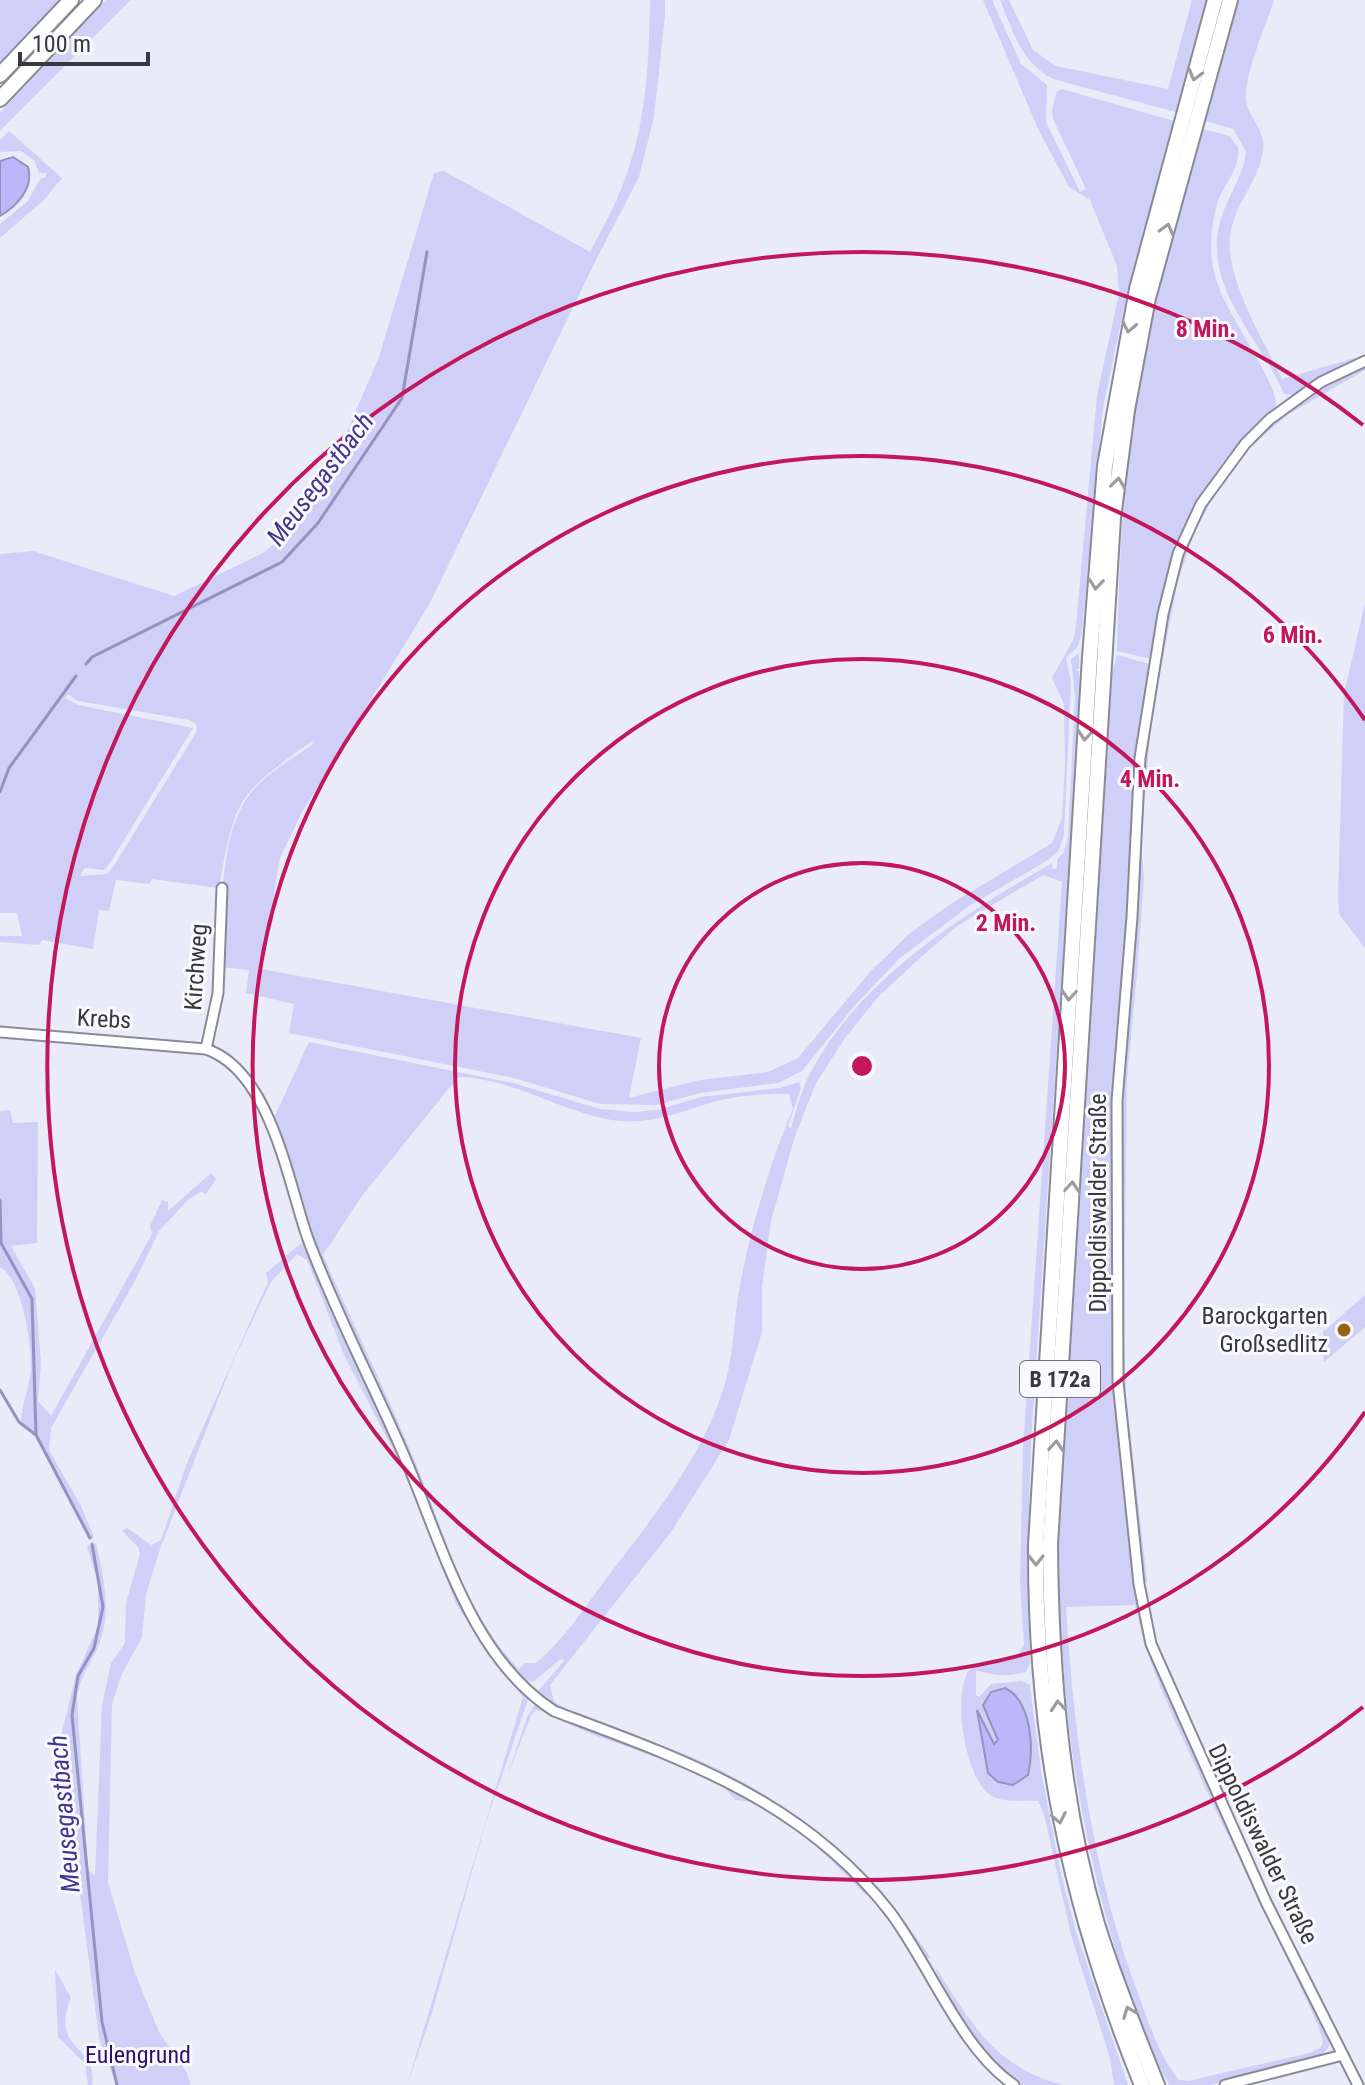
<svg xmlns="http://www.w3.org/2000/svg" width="1365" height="2085" viewBox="0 0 1365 2085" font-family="'Roboto Condensed',sans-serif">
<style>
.green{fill:#cfcff7;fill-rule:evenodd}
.water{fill:#bab8f8;stroke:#9392c0;stroke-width:2}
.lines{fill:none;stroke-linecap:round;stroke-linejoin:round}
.stream{stroke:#9392c0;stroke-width:3}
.minor-casing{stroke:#8a8a97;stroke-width:13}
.highway-casing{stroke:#8a8a97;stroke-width:18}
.minor{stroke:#fff;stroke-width:9}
.highway{stroke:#fff;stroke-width:14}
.oneway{stroke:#9c9c9e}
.ring{fill:none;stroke:#c2185b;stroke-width:4}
.poi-dot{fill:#946613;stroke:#f9f9fe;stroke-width:3}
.labels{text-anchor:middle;stroke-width:6;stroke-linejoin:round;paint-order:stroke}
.shield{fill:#f9f9fe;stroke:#727278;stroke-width:2}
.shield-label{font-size:22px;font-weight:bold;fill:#38383e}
.street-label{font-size:24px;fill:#38383e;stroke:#f9f9fe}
.poi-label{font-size:24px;fill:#38383e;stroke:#f9f9fe;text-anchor:end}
.park-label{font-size:24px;fill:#2b136d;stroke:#f9f9fe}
.water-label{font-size:26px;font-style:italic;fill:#44358e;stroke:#f9f9fe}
.centre{fill:#c2185b;stroke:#f9f9fe;stroke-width:4}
.ring-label{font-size:24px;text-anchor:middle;font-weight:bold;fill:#c2185b;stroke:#f9f9fe;stroke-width:6;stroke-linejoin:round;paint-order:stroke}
</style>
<rect width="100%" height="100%" fill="#eaebf8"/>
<g class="green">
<polygon points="0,0 59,0 0,62"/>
<polygon points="106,0 131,0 0,131 0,113"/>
<path d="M 650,0 L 665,0 L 665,16 L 654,117 L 639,177 L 593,266 L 430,603 L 302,812 L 280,858 L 261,969 L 641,1038 L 629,1098 L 700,1080 L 768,1072 L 798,1058 L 870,972 L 909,934 L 949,905 L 1052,843 L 1062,818 L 1065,764 L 1064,704 L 1052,678 L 1074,638 L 1076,625 L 1097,395 L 1119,293 L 1117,266 L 1090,200 L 1069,187 L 1039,131 L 983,0 L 992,0 L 1021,64 L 1047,85 L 1046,122 L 1080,192 L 1086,189 L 1053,119 L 1052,110 L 1057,91 L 1062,89 L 1174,121 L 1129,285 L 1103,408 L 1082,632 L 1078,646 L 1066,658 L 1071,682 L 1064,834 L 1059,850 L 1048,860 L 969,906 L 900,958 L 855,1005 L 802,1071 L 778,1083 L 700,1093 L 656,1105 L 600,1104 L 514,1078 L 289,1033 L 294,1004 L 246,993 L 249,970 L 220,967 C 222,917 218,835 250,794 C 267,773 292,759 313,744 L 312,741 C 237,795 235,797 219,888 L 152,879 L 149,884 L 116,880 L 109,911 L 99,910 L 93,949 L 42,940 L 39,945 L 0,942 L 0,936 L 22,936 L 17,913 L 0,913 L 0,554 L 33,551 L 174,596 L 263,553 L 288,532 L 330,471 L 379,357 L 434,173 L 444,171 L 590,252 C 604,225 620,197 629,167 C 647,114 649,56 650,0 ZM 68,694 L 78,701 L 189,720 L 196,724 L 197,731 L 113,867 L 107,874 L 80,876 L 85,868 L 104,870 L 108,866 L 193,728 L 78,705 L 65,698 Z"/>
<path d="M 1000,0 L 1009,0 L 1033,50 L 1056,66 L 1168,89 L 1192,0 L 1208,0 L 1176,112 L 1053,79 C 1021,62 1013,32 1000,0 Z"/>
<path d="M 1239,0 L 1274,0 C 1265,29 1248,64 1246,94 C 1244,116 1267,128 1263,151 C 1259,180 1237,201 1231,230 C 1222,274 1263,339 1282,379 L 1365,355 L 1294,395 L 1284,394 C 1262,341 1208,293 1218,231 C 1222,204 1246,173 1246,151 L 1233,129 L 1206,121 Z"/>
<path d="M 1203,129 L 1229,136 L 1238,147 C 1241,168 1223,185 1217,204 C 1211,226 1209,250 1214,272 C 1222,311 1276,377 1276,405 C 1264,427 1237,443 1222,464 C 1179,524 1165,589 1151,659 L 1117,651 C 1119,579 1121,505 1131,432 C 1144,329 1176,229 1203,129 Z"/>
<polygon points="9,131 62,178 44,200 0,238 0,224 28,201 40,179 46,177 46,173 39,173 34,160 21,151 0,152 0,140"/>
<polygon points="1365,366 1365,370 1289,414 1252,445 1222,483 1195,530 1177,584 1151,722 1141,843 1144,878 1137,974 1127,1079 1124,1339 1126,1395 1147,1581 1143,1583 1124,1396 1121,1324 1122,1079 1136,933 1143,761 1168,613 1182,554 1205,505 1234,461 1280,414 1289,414 1293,405"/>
<polygon points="1365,603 1365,948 1339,914 1338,897 1344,694"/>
<path d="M 1079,653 L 1079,669 L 1076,670 L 1079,671 L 1080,697 L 1031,1443 L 1027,1571 L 1030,1663 L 1026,1672 C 1007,1677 994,1676 976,1670 L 976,1695 L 979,1697 L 991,1684 L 1021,1681 L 1030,1685 L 1041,1771 L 1061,1874 L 1077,1935 L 1128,2085 L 1114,2085 L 1110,2058 L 1071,1935 L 1044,1814 L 1038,1801 C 1023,1800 1002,1804 989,1794 C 965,1777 949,1686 973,1666 C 983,1658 1003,1659 1016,1658 L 1024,1645 L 1020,1582 L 1023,1448 L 1062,882 L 1043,875 L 957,926 L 920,958 L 878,997 L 845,1038 L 816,1083 L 794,1139 L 771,1221 L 762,1286 L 762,1332 L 729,1440 L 671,1532 L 550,1685 L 554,1702 C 599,1727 649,1738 696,1759 C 795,1802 871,1870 931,1958 L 927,1958 C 868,1872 794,1804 698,1762 C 651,1742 602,1726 555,1707 L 540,1696 L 539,1690 L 564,1661 L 562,1658 L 533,1682 L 521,1679 L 488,1636 L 460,1588 L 416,1474 L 310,1238 L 290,1164 L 273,1120 L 309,1042 L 513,1083 L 600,1109 L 634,1112 L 658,1110 L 701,1097 L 780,1088 L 799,1082 L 801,1088 L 788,1126 L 791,1128 C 797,1109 802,1087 812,1070 C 862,977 964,914 1052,863 L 1052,869 L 1057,869 L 1057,860 L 1064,852 L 1068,837 L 1075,696 L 1071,659 ZM 458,1077 C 514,1078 564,1114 619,1121 C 651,1124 680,1112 710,1103 C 734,1096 764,1093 789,1094 L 793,1109 C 770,1161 747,1240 738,1297 C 733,1329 733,1362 722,1393 C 699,1462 650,1521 606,1579 C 584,1608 564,1640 536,1663 L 525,1663 L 519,1669 C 467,1615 447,1542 420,1474 C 390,1400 355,1328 323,1255 L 361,1197 Z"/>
<path d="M 1117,655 L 1150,664 L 1136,762 L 1130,909 L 1119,1027 L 1114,1326 L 1150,1652 L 1240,1861 L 1283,1942 L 1329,2039 L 1329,2046 C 1323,2058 1304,2065 1291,2061 L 1282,2067 L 1210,2085 L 1169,2085 C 1160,2066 1148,2047 1141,2026 C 1083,1869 1058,1708 1058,1542 L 1112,673 ZM 1135,1605 C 1146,1660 1169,1708 1192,1759 C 1233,1849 1279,1938 1319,2028 L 1323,2042 L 1320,2048 L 1309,2053 L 1188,2081 L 1179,2080 C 1156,2051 1146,2014 1133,1980 C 1090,1859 1074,1735 1066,1607 Z"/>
<path d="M 10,1110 L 13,1123 L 38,1122 L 37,1243 L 11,1246 L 35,1288 L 41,1363 L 38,1401 L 51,1416 L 152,1234 L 150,1226 L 162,1200 L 168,1202 L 168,1211 L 211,1173 L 216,1179 L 206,1194 L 201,1192 L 188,1200 L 159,1231 L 135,1281 L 51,1428 L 49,1450 L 81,1506 L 94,1537 L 89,1540 L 36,1437 L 21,1421 C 22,1402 31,1384 31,1365 C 31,1342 22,1279 0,1267 L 0,1111 Z"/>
<path d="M 305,1240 L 410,1476 L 453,1589 L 482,1639 L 528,1700 L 486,1822 L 431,2016 L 407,2085 L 523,1697 L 457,1606 L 408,1479 L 345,1357 L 307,1260 L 297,1254 L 271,1282 L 233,1361 L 160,1549 L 146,1594 L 142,1637 L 122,1674 L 112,1704 L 108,1882 L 135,1973 L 159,2032 L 186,2071 L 191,2085 L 116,2085 L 99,2038 L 60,1740 L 76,1675 L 98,1626 L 98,1583 L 87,1546 L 96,1543 L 97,1548 C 105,1582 112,1617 97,1649 C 89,1666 80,1678 77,1696 L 88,1870 L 95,1876 L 102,1705 L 111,1663 L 125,1643 L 126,1603 L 140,1554 L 138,1547 L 122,1531 L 127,1528 L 151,1545 L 161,1540 L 187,1463 L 268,1282 L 266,1273 Z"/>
<polygon points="1365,1295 1365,1327 1324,1362 1323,1332"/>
<path d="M 535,1705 L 572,1723 L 696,1768 L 795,1826 L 868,1891 L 867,1896 C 838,1868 777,1799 735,1800 L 722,1784 L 694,1770 L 591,1734 L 544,1712 L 536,1710 L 531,1715 L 507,1777 L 527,1717 Z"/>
<path d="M 936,1968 C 972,2024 994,2067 1063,2085 C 1051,2085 1036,2085 1025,2085 C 1001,2079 938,1991 936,1968 Z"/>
<path d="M 55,1969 L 71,1998 C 49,2051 98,2044 92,2085 L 88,2085 L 85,2064 L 58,2037 Z"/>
</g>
<g class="water">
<path d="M 13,157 L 28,167 C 34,188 17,206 0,216 L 0,161 Z"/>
<path d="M 1005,1688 C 1032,1701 1034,1749 1028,1775 L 1013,1785 L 998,1782 L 988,1773 L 977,1710 L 994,1744 L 998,1740 L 983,1705 L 991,1692 Z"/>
</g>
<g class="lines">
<g class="stream">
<polyline points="86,664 92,657 282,562 318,523 402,398 427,252"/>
<polyline points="0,792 9,768 76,676"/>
<polyline points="0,1200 1,1243 32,1299 36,1435 90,1538"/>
<polyline points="0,1390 19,1422 36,1435"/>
<polyline points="92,1544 103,1607 94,1648 78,1676 72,1715 102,2022 117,2085"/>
</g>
<defs>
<g id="minor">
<path d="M 0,1032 L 206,1049 C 271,1071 288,1183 308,1239 C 334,1309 369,1376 399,1444 C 440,1534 466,1654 554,1711 C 682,1759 803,1800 890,1912 C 930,1965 960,2048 1014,2085"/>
<polyline points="206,1049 218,993 222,888"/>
<polyline points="1225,2085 1343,2055"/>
<polyline points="1358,2085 1266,1902 1151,1644 1139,1584 1118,1382 1117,1101 1132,917 1140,758 1163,614 1178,554 1201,504 1245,444 1270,419 1321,382 1365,361"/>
</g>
<g id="highway">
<polyline points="0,75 71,0"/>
<polyline points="0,99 94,0"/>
<path d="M 1142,2085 C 1069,1905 1035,1739 1036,1545 L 1090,657 L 1105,466 L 1137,289 L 1215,0"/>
<path d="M 1157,2085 C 1136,2032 1114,1979 1097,1924 C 1061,1801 1051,1671 1050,1544 L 1113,518 L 1127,410 L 1148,298 L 1230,0"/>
</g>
</defs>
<use href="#minor" class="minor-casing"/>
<use href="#highway" class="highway-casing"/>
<use href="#minor" class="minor"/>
<use href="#highway" class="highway"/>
</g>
<defs><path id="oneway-chevron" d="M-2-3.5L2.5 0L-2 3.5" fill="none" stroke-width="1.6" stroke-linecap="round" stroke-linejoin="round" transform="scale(2)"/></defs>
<g class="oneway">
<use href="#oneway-chevron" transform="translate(1195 75) rotate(105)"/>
<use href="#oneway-chevron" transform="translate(1167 229) rotate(-75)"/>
<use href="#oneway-chevron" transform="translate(1129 327) rotate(102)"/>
<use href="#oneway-chevron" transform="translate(1118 483) rotate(-83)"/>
<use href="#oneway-chevron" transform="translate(1096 584) rotate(95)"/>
<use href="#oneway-chevron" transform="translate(1085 735) rotate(94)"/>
<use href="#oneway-chevron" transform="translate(1069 995) rotate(94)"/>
<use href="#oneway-chevron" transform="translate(1072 1187) rotate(-86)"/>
<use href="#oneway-chevron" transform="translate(1056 1446) rotate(-86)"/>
<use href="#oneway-chevron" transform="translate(1036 1560) rotate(90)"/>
<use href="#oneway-chevron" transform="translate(1058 1706) rotate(-95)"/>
<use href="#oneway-chevron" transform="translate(1059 1818) rotate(79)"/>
<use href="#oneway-chevron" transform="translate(1129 2012) rotate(-111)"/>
</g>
<g class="ring">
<circle cx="862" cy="1066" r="203"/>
<circle cx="862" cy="1066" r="407"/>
<path d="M1365 1412A610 610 0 1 1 1365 720"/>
<path d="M1363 1707A814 814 0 1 1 1363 425"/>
</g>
<circle class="poi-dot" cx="1344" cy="1330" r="8"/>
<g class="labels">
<rect class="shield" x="1020" y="1361" width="80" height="36" rx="6"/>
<g class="shield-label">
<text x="1060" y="1387">B 172a</text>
</g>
<g class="street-label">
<text transform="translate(196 967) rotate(-86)" y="8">Kirchweg</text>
<text transform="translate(104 1019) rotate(3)" y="8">Krebs</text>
<text transform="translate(1098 1203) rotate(-90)" y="8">Dippoldiswalder Straße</text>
<text transform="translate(1263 1844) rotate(64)" y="8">Dippoldiswalder Straße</text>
</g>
<g class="poi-label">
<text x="1328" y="1324">Barockgarten<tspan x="1328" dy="28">Großsedlitz</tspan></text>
</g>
<g class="park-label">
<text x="138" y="2063">Eulengrund</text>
</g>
<g class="water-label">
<text transform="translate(320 479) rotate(-53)" y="9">Meusegastbach</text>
<text transform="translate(64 1814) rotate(-95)" y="9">Meusegastbach</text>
</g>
</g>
<circle cx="862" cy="1066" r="12" class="centre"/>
<g class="ring-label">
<text x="1206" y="337">8 Min.</text>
<text x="1293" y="643">6 Min.</text>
<text x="1150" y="787">4 Min.</text>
<text x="1006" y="931">2 Min.</text>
</g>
<path d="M20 52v12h128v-12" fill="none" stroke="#38383e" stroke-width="4"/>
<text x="32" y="52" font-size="24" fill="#38383e" stroke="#f9f9fe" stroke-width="6" paint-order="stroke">100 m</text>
</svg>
